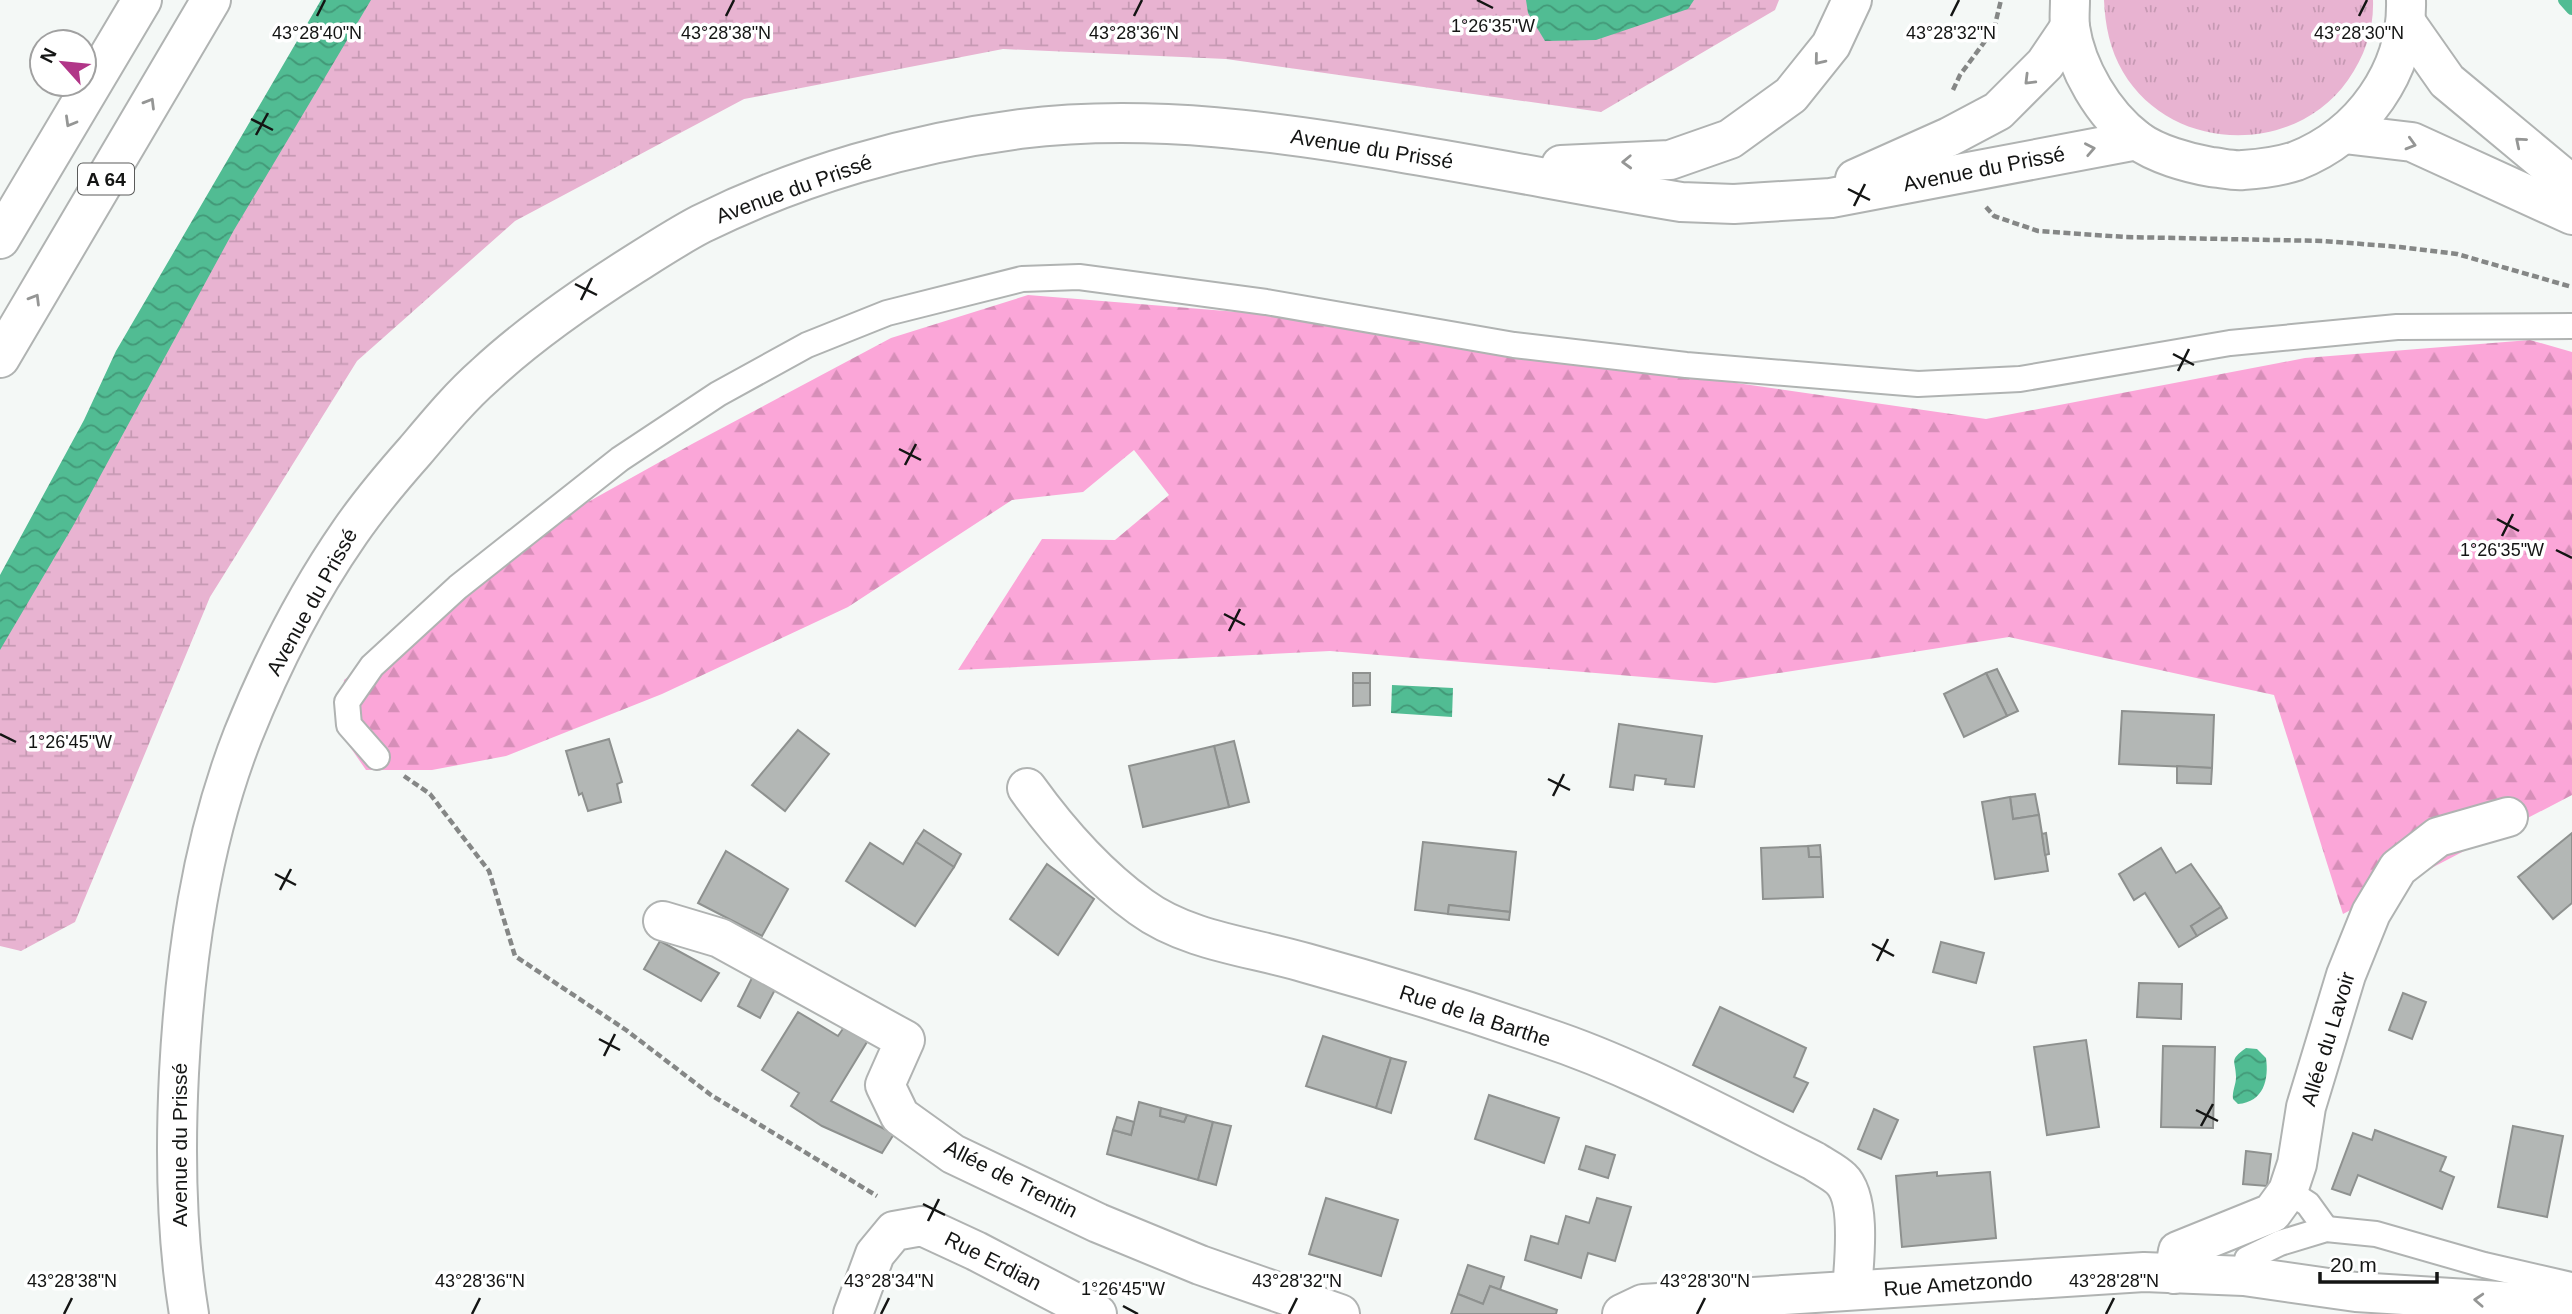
<svg xmlns="http://www.w3.org/2000/svg" width="2572" height="1314" viewBox="0 0 2572 1314" font-family="Arial,sans-serif">
<style>
.grass{fill:url(#grass-tufts)}
.forest{fill:url(#forest-firs)}
.wetland{fill:url(#wetland-marsh)}
.water{fill:url(#water-waves)}
.lines{fill:none;stroke-linecap:round;stroke-linejoin:round}
.stream{stroke:#51bc93;stroke-width:12}
.building{fill:#b3b7b5;stroke:#8e918f;stroke-width:2}
.lane-casing{stroke:#b0b3b2;stroke-width:28}
.street-casing{stroke:#b0b3b2;stroke-width:42}
.secondary-casing{stroke:#b0b3b2;stroke-width:42}
.highway-casing{stroke:#b0b3b2;stroke-width:42}
.path{stroke:#858786;stroke-width:4.5;stroke-dasharray:7 3.5;stroke-linecap:butt}
.lane{stroke:#fff;stroke-width:24}
.street{stroke:#fff;stroke-width:38}
.secondary{stroke:#fff;stroke-width:38}
.highway{stroke:#fff;stroke-width:38}
.oneway{stroke:#959695}
.ticks{fill:none;stroke:#141514;stroke-width:2.5}
.labels{text-anchor:middle;stroke-width:7;stroke-linejoin:round;paint-order:stroke}
.shield{fill:#fff;stroke:#5a5b5a;stroke-width:2}
.shield-label{font-size:19px;font-weight:bold;fill:#141514}
.street-label{font-size:21px;fill:#141514;stroke:#fff}
.ticks-label{font-size:18px;text-anchor:middle;fill:#141514;stroke:#fff;stroke-width:7;stroke-linejoin:round;paint-order:stroke}
</style>
<defs>
<pattern id="grass-tufts" width="24" height="20" patternUnits="userSpaceOnUse" patternTransform="scale(1.75)"><rect width="24" height="20" fill="#e8b3d1"/><path d="M3 7l-1-3M5 7V3M7 7l1-3M15 17l-1-3M17 17v-4M19 17l1-3" fill="none" stroke="#c699b3"/></pattern>
<pattern id="forest-firs" width="22" height="20" patternUnits="userSpaceOnUse" patternTransform="scale(1.75)"><rect width="22" height="20" fill="#fba6d8"/><path d="M5 1l3.5 6h-7zM16 11l3.5 6h-7z" fill="#d68eb8"/></pattern>
<pattern id="wetland-marsh" width="20" height="14" patternUnits="userSpaceOnUse" patternTransform="scale(1.75)"><rect width="20" height="14" fill="#e8b3d1"/><path d="M1 5h8M5 5V1M11 12h8M15 12V8" fill="none" stroke="#c699b3"/></pattern>
<pattern id="water-waves" width="16" height="10" patternUnits="userSpaceOnUse" patternTransform="scale(1.75)"><rect width="16" height="10" fill="#51bc93"/><path d="M0 5q4-4 8 0t8 0" fill="none" stroke="#429877"/></pattern>
</defs>
<rect width="100%" height="100%" fill="#f4f8f6"/>
<path class="grass" d="M 2104,0 L 2373,0 C 2374,29 2365,56 2348,80 C 2294,157 2171,153 2123,72 C 2110,50 2105,25 2104,0 Z"/>
<polygon class="forest" points="1028,295 1289,316 1521,352 1986,419 2305,358 2530,340 2572,352 2572,795 2343,914 2274,695 2009,637 1715,683 1330,651 958,670 1042,539 1115,540 1169,495 1134,450 1083,492 1012,500 848,607 662,694 506,756 432,770 366,770 339,731 344,680 518,541 692,444 891,338"/>
<polygon class="wetland" points="323,0 1779,0 1775,10 1601,112 1226,59 1003,49 744,99 515,221 357,361 210,597 75,922 21,951 0,946 0,579"/>
<g class="water">
<polygon points="321,0 371,0 234,230 73,526 0,650 0,575 84,420 116,351"/>
<polygon points="1526,0 1694,0 1688,9 1596,40 1545,41 1528,13"/>
<polygon points="1392,685 1453,688 1452,717 1391,713"/>
<path d="M 2246,1048 L 2257,1049 L 2266,1058 C 2269,1079 2264,1102 2238,1104 L 2233,1099 C 2232,1091 2236,1085 2236,1077 C 2236,1060 2228,1061 2246,1048 Z"/>
</g>
<g class="lines">
<polyline class="stream" points="2564,0 2572,9"/>
</g>
<g class="building">
<polygon points="1997,669 2018,711 2007,716 1986,673"/>
<rect x="1353" y="673" width="17" height="10"/>
<polygon points="1986,673 2007,716 1964,737 1944,694"/>
<polygon points="1353,683 1370,683 1370,705 1353,706"/>
<polygon points="2122,711 2214,715 2212,768 2119,764"/>
<polygon points="1619,724 1702,736 1694,787 1665,784 1666,779 1635,775 1633,790 1610,787"/>
<polygon points="798,730 829,754 785,811 752,785"/>
<polygon points="609,739 622,782 617,784 621,802 588,811 582,793 579,795 566,751"/>
<polygon points="1234,741 1249,802 1229,807 1214,746"/>
<polygon points="1214,746 1229,807 1143,827 1129,766"/>
<polygon points="2177,766 2212,768 2211,784 2177,783"/>
<polygon points="2035,794 2039,815 2013,819 2010,797"/>
<polygon points="2010,797 2013,819 2039,815 2048,871 1995,879 1982,802"/>
<polygon points="924,830 961,854 954,867 916,842"/>
<polygon points="2046,833 2049,854 2045,855 2042,834"/>
<polygon points="2572,833 2572,903 2553,919 2518,877"/>
<polygon points="916,842 954,867 915,926 846,881 870,843 903,864"/>
<polygon points="1423,842 1516,852 1510,912 1449,905 1448,914 1415,910"/>
<polygon points="1820,845 1821,857 1809,857 1808,846"/>
<polygon points="1808,846 1809,857 1821,857 1823,897 1763,899 1761,848"/>
<polygon points="2161,848 2176,873 2191,864 2221,907 2191,926 2197,936 2179,947 2145,893 2134,900 2119,874"/>
<polygon points="726,851 788,889 762,936 698,903"/>
<polygon points="1047,864 1094,899 1058,955 1010,919"/>
<polygon points="1449,905 1510,912 1509,920 1448,914"/>
<polygon points="2221,907 2227,918 2197,936 2191,926"/>
<polygon points="660,941 719,973 701,1001 644,969"/>
<polygon points="1941,942 1984,953 1976,983 1933,972"/>
<polygon points="754,974 777,986 760,1018 738,1006"/>
<polygon points="2139,983 2182,984 2181,1019 2137,1017"/>
<polygon points="2403,993 2426,1002 2412,1039 2389,1030"/>
<polygon points="1720,1007 1806,1048 1794,1077 1808,1083 1793,1112 1693,1065"/>
<polygon points="798,1012 838,1036 847,1023 870,1037 831,1101 894,1134 882,1153 822,1126 791,1106 799,1093 762,1070"/>
<polygon points="1323,1036 1391,1058 1376,1108 1306,1086"/>
<polygon points="2086,1040 2099,1127 2047,1135 2034,1047"/>
<polygon points="2163,1046 2215,1047 2213,1128 2161,1127"/>
<polygon points="1391,1058 1406,1062 1391,1113 1376,1108"/>
<polygon points="1489,1095 1559,1118 1544,1163 1475,1139"/>
<polygon points="1139,1102 1161,1108 1160,1116 1184,1122 1187,1115 1213,1122 1198,1180 1107,1154 1113,1130 1131,1135"/>
<polygon points="1161,1108 1187,1115 1184,1122 1160,1116"/>
<polygon points="1874,1109 1898,1120 1881,1159 1858,1149"/>
<polygon points="1117,1117 1134,1122 1131,1135 1113,1130"/>
<polygon points="1213,1122 1231,1126 1216,1185 1198,1180"/>
<polygon points="2513,1126 2563,1136 2547,1217 2498,1207"/>
<polygon points="2375,1130 2446,1157 2440,1171 2454,1177 2442,1209 2358,1175 2350,1195 2332,1189 2353,1133 2372,1140"/>
<polygon points="1586,1146 1615,1155 1608,1178 1579,1169"/>
<polygon points="2246,1151 2271,1154 2267,1186 2243,1184"/>
<polygon points="1937,1172 1937,1176 1990,1172 1996,1238 1902,1247 1896,1176"/>
<polygon points="1326,1198 1398,1220 1381,1276 1309,1254"/>
<polygon points="1597,1198 1631,1207 1615,1261 1588,1253 1581,1278 1525,1260 1531,1236 1558,1244 1566,1216 1589,1223"/>
<polygon points="1468,1265 1504,1277 1500,1290 1490,1286 1483,1304 1458,1294"/>
<polygon points="1490,1286 1557,1310 1556,1314 1451,1314 1458,1294 1483,1304"/>
</g>
<g class="lines">
<defs>
<g id="lane">
<polyline points="377,757 349,725 347,702 372,666 458,587 620,459 718,394 807,345 887,313 1022,279 1079,277 1266,302 1514,345 1686,365 1918,384 2020,379 2230,343 2397,327 2572,326"/>
<polyline points="2288,1191 2308,1204 2326,1229"/>
<polyline points="2244,1276 2247,1259 2280,1243 2326,1229 2376,1234 2484,1265 2571,1285 2569,1301"/>
</g>
<g id="street">
<path d="M 1027,788 C 1058,831 1098,876 1141,907 C 1187,941 1252,947 1306,963 C 1386,985 1466,1010 1544,1037 C 1638,1068 1726,1118 1814,1161 C 1823,1167 1834,1172 1841,1179 C 1862,1199 1854,1263 1852,1290"/>
<polyline points="663,921 720,938 905,1040 885,1085 900,1116 953,1154 1098,1223 1200,1265 1340,1314"/>
<polyline points="2174,1274 2178,1251 2272,1213 2288,1191 2297,1164 2306,1107 2346,975 2371,913 2398,868 2438,837 2508,817"/>
<polyline points="853,1314 875,1254 894,1231 922,1226 976,1251 1097,1314"/>
<polyline points="1622,1314 1643,1304 2144,1272 2244,1276 2356,1292 2515,1302 2572,1301"/>
</g>
<g id="secondary">
<path d="M 2070,0 C 2070,9 2069,18 2070,27 C 2076,68 2103,114 2137,140 C 2156,154 2188,163 2211,167 C 2222,168 2233,171 2243,170 C 2259,169 2281,166 2296,161 C 2362,135 2408,71 2406,0"/>
<polyline points="2407,24 2447,81 2572,185"/>
<polyline points="2344,134 2412,142 2572,215"/>
<polyline points="1561,165 1670,160 1730,139 1791,95 1831,45 1852,0"/>
<polyline points="1855,179 1949,137 1998,111 2045,64 2070,27"/>
<path d="M 189,1314 C 176,1235 175,1153 179,1073 C 185,959 201,842 243,735 C 271,665 307,594 350,532 C 370,503 392,477 415,451 C 437,425 459,398 485,375 C 530,333 581,298 633,265 C 655,251 678,236 701,224 C 800,175 911,143 1020,129 C 1150,113 1282,132 1409,154 C 1500,169 1590,187 1681,202 L 1734,204 L 1831,198 L 2137,140"/>
</g>
<g id="highway">
<polyline points="0,239 142,0"/>
<polyline points="0,358 211,0"/>
</g>
</defs>
<use href="#lane" class="lane-casing"/>
<use href="#street" class="street-casing"/>
<use href="#secondary" class="secondary-casing"/>
<use href="#highway" class="highway-casing"/>
<g class="path">
<polyline points="1953,90 1960,75 1994,29 2001,0"/>
<polyline points="1986,207 1994,216 2038,231 2125,237 2324,241 2400,247 2457,254 2572,287"/>
<polyline points="404,776 430,794 489,871 515,956 626,1030 711,1095 877,1196"/>
</g>
<use href="#lane" class="lane"/>
<use href="#street" class="street"/>
<use href="#secondary" class="secondary"/>
<use href="#highway" class="highway"/>
</g>
<defs><path id="oneway-chevron" d="M-2-3.5L2.5 0L-2 3.5" fill="none" stroke-width="1.6" stroke-linecap="round" stroke-linejoin="round" transform="scale(1.75)"/></defs>
<g class="oneway">
<use href="#oneway-chevron" transform="translate(1819 60) rotate(129)"/>
<use href="#oneway-chevron" transform="translate(2029 80) rotate(135)"/>
<use href="#oneway-chevron" transform="translate(150 103) rotate(-59)"/>
<use href="#oneway-chevron" transform="translate(70 122) rotate(120)"/>
<use href="#oneway-chevron" transform="translate(2520 142) rotate(-140)"/>
<use href="#oneway-chevron" transform="translate(2411 144) rotate(16)"/>
<use href="#oneway-chevron" transform="translate(2090 149) rotate(-11)"/>
<use href="#oneway-chevron" transform="translate(1627 162) rotate(178)"/>
<use href="#oneway-chevron" transform="translate(35 299) rotate(-59)"/>
<use href="#oneway-chevron" transform="translate(2479 1300) rotate(-177)"/>
</g>
<path class="ticks" d="M 1477,0 L 1493,8M 317,16 L 325,0M 726,16 L 734,0M 1134,16 L 1142,0M 1951,16 L 1959,0M 2359,16 L 2367,0M 251,119 L 273,130M 256,135 L 268,113M 1848,189 L 1870,200M 1854,206 L 1865,184M 575,284 L 597,295M 581,300 L 592,278M 2173,354 L 2194,365M 2178,371 L 2189,349M 899,449 L 921,460M 905,465 L 916,444M 2497,519 L 2519,531M 2502,536 L 2513,514M 2556,550 L 2572,558M 1224,614 L 1245,625M 1229,631 L 1240,609M 0,734 L 16,742M 1548,779 L 1570,790M 1553,796 L 1564,774M 275,874 L 296,885M 280,890 L 291,869M 1872,944 L 1894,956M 1877,961 L 1888,939M 599,1039 L 620,1050M 604,1056 L 615,1034M 2196,1110 L 2218,1121M 2201,1126 L 2213,1104M 923,1204 L 945,1215M 928,1221 L 939,1199M 1123,1306 L 1138,1314M 64,1314 L 72,1298M 472,1314 L 480,1298M 881,1314 L 889,1298M 1289,1314 L 1297,1298M 1697,1314 L 1705,1298M 2106,1314 L 2114,1298"/>
<g class="labels">
<rect class="shield" x="78" y="163.5" width="56" height="31" rx="5"/>
<g class="shield-label">
<text x="106" y="186">A 64</text>
</g>
<g class="street-label">
<text transform="translate(1372 149) rotate(9)" y="7">Avenue du Prissé</text>
<text transform="translate(1984 169) rotate(-11)" y="7">Avenue du Prissé</text>
<text transform="translate(794 189) rotate(-20)" y="7">Avenue du Prissé</text>
<text transform="translate(312 602) rotate(-61)" y="7">Avenue du Prissé</text>
<text transform="translate(1475 1016) rotate(18)" y="7">Rue de la Barthe</text>
<text transform="translate(2328 1039) rotate(-73)" y="7">Allée du Lavoir</text>
<text transform="translate(180 1145) rotate(-90)" y="7">Avenue du Prissé</text>
<text transform="translate(1011 1179) rotate(27)" y="7">Allée de Trentin</text>
<text transform="translate(993 1261) rotate(27)" y="7">Rue Erdian</text>
<text transform="translate(1958 1284) rotate(-4)" y="7">Rue Ametzondo</text>
</g>
</g>
<g class="ticks-label">
<text x="1493" y="32">1°26'35"W</text>
<text x="317" y="39">43°28'40"N</text>
<text x="726" y="39">43°28'38"N</text>
<text x="1134" y="39">43°28'36"N</text>
<text x="1951" y="39">43°28'32"N</text>
<text x="2359" y="39">43°28'30"N</text>
<text x="2502" y="556">1°26'35"W</text>
<text x="70" y="748">1°26'45"W</text>
<text x="72" y="1287">43°28'38"N</text>
<text x="480" y="1287">43°28'36"N</text>
<text x="889" y="1287">43°28'34"N</text>
<text x="1297" y="1287">43°28'32"N</text>
<text x="1705" y="1287">43°28'30"N</text>
<text x="2114" y="1287">43°28'28"N</text>
<text x="1123" y="1295">1°26'45"W</text>
</g>
<g transform="translate(63 63) rotate(297)"><circle r="33" fill="#ffffff" stroke="#a1a1a1" stroke-width="2"/>
<path d="M0-5L12 26L0 18L-12 26Z" fill="#b13688"/>
<text y="-10" font-size="19" font-weight="bold" text-anchor="middle" fill="#141514">N</text>
</g>
<path d="M2320 1272v10h117v-10" fill="none" stroke="#141514" stroke-width="3.5"/>
<text x="2330" y="1272" font-size="21" fill="#141514" stroke="#ffffff" stroke-width="5" paint-order="stroke">20 m</text>
</svg>
